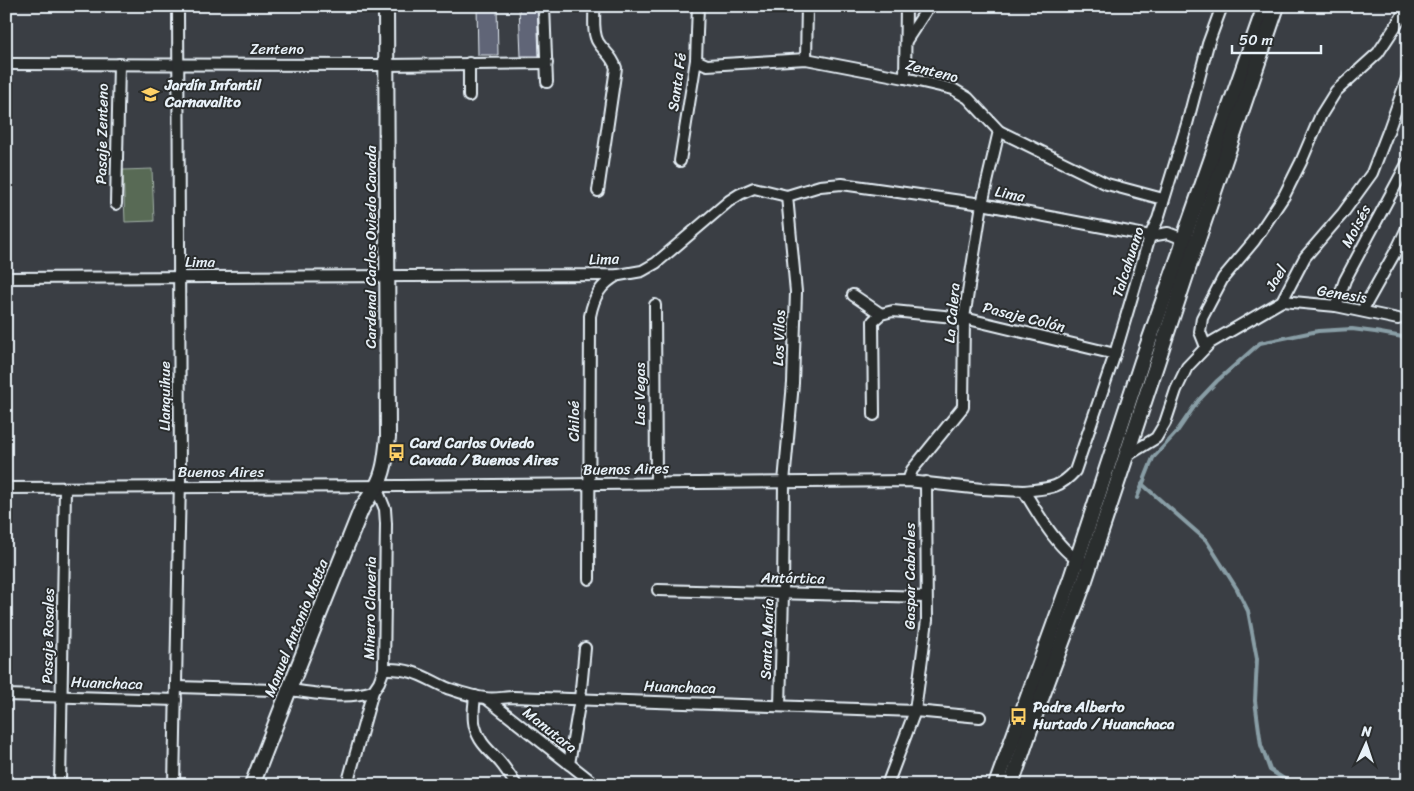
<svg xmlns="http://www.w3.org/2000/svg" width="1414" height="791" viewBox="0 0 1414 791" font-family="Sriracha,sans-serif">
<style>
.green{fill:#596b55;stroke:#a0aea6}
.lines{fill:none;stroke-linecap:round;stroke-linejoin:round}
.stream{stroke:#899ea6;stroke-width:4}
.building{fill:#616577;stroke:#e8f1f8}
.street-casing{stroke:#e8f1f8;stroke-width:14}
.secondary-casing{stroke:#e8f1f8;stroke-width:18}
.street{stroke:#2a2d2e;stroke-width:10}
.secondary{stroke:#2a2d2e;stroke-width:14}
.labels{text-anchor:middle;stroke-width:4;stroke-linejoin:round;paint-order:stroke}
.street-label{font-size:15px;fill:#e8f1f8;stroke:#2a2d2e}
.poi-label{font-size:15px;font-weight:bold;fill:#e8f1f8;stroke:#2a2d2e;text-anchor:start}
</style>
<rect width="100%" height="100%" fill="#3a3e44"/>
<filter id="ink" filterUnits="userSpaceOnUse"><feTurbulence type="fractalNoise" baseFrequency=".02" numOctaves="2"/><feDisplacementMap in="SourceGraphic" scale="10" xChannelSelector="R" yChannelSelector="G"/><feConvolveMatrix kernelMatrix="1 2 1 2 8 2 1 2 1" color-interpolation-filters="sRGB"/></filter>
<g filter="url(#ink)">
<polygon class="green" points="152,169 154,221 125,222 123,170"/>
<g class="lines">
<g class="stream">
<polyline points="1142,484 1206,540 1237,589 1248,611 1257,659 1255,701 1261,745 1270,770 1292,784 1311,785"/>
<polyline points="1137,498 1153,458 1176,433 1198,401 1217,381 1260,343 1318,331 1352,329 1375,332 1408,338"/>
</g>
</g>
<g class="building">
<polygon points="477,6 497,6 498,55 478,55"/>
<polygon points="519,6 537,6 539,56 521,56"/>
</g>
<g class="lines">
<defs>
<g id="street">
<polyline points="544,6 547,82"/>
<path d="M 594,6 C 595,17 592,32 598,42 C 604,52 612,55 616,68 L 598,191"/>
<polyline points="906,41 929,6"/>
<polyline points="806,59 807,6"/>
<polyline points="696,60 707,65 806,59 905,78 953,89 968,98 999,131 1107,184 1163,199"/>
<polyline points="6,64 386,65 547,63"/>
<polyline points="905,78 906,6"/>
<polyline points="469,96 469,63"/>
<polyline points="680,161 696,60 698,6"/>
<polyline points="116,204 119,64"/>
<polyline points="6,278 619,275 642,271 656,263 729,201 740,194 754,188 787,196 820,186 842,184 982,204 1150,236 1168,233 1191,242"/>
<polyline points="853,295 881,314"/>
<polyline points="1282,301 1336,306 1398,319"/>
<polyline points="655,305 656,484"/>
<polyline points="1336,306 1345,280 1408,162"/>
<polyline points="1362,311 1398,247 1408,226"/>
<polyline points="1206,347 1200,332 1202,318 1223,278 1254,241 1284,196 1301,162 1321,115 1336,91 1378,53 1401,18 1405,6"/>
<polyline points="874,415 873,321 881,314 893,311 964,318 1115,354"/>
<polyline points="1128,455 1156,438 1165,423 1176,390 1187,367 1210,343 1282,301 1305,257 1343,213 1372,173 1389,129 1408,76"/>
<polyline points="908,481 912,470 963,407 964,318 982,204 999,131"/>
<path d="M 6,488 L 402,486 L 908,481 L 982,489 L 1024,491 C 1037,512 1059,552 1082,562"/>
<path d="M 1024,491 C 1047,488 1058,490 1075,471 L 1115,354 L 1150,236 L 1158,219 L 1187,124 L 1208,44 L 1222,6"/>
<path d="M 589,579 L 590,316 C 594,296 600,285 618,275"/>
<polyline points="658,590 926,597"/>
<path d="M 384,669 C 413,668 423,677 447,688 C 459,692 473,697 485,698 C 494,700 504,697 513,697 L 915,711 L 980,717"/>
<polyline points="177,687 275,690"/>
<path d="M 289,690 C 316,693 346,700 373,691"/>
<polyline points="6,695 176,700"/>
<path d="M 475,696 C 474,706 472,717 475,727 C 479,743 490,751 500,762 C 506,769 511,777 516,785"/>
<polyline points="487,699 596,785"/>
<polyline points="780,706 783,593 784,482 793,383 796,292 787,196"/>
<polyline points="569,764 580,699 585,648"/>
<polyline points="60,785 65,488"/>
<polyline points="174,785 180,479 178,6"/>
<polyline points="347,785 373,691 379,682 384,669 386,524 385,509 376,487"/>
<polyline points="887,785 915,711 927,620 926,482"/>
</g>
<g id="secondary">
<path d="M 252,785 L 292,682 L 361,510 C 365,502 371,495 376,487 C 385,472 386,454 388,437 L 386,6"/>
<polyline points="996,785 1071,578 1142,361 1180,253 1187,229 1265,6"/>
<polyline points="1011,785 1035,715 1084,583 1192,257 1277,6"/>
</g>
</defs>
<use href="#street" class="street-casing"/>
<use href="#secondary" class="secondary-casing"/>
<use href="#street" class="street"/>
<use href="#secondary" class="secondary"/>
</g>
</g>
<defs>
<symbol id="school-bare" viewBox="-9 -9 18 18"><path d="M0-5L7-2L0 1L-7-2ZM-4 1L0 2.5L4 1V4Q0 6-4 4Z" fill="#ffd166" stroke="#2a2d2e" stroke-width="2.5" paint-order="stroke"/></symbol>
<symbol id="bus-bare" viewBox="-9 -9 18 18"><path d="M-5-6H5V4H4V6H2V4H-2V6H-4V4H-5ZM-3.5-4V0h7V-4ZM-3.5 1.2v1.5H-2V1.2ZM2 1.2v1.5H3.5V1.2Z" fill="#ffd166" stroke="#2a2d2e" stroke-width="2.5" paint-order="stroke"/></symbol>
</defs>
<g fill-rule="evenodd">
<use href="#school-bare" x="138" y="82" width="25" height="25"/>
<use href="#bus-bare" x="384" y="440" width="25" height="25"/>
<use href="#bus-bare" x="1006" y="704" width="25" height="25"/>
</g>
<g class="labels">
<g class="street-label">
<text x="277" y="54">Zenteno</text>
<text transform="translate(932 71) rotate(15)" y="5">Zenteno</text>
<text transform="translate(677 82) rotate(-82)" y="5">Santa Fé</text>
<text transform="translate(102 134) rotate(-89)" y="5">Pasaje Zenteno</text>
<text transform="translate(1010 194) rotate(11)" y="5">Lima</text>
<text transform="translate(1356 226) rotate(-62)" y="5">Moisés</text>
<text transform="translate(371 247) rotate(-90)" y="5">Cardenal Carlos Oviedo Cavada</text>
<text transform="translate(604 259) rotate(-2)" y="5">Lima</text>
<text x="200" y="267">Lima</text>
<text transform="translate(1128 262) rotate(-72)" y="5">Talcahuano</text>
<text transform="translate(1276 278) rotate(-59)" y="5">Jael</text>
<text transform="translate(1342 294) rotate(9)" y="5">Genesis</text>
<text transform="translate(952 313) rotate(-85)" y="5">La Calera</text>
<text transform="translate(1024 317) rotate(14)" y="5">Pasaje Colón</text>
<text transform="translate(779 338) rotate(-88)" y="5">Los Vilos</text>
<text transform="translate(640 394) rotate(-90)" y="5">Las Vegas</text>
<text transform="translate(165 396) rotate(-90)" y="5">Llanquihue</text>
<text transform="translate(574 421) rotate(-90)" y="5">Chiloé</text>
<text transform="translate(626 469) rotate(-1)" y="5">Buenos Aires</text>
<text x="221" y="477">Buenos Aires</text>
<text transform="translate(910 576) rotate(-90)" y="5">Gaspar Cabrales</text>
<text transform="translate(793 578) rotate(1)" y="5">Antártica</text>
<text transform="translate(370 608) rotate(-89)" y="5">Minero Claveria</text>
<text transform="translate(296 628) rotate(-68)" y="5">Manuel Antonio Matta</text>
<text transform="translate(48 636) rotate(-89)" y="5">Pasaje Rosales</text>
<text transform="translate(767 639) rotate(-88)" y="5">Santa María</text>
<text transform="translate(107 683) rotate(2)" y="5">Huanchaca</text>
<text transform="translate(680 687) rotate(2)" y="5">Huanchaca</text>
<text transform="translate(550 730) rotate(38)" y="5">Manutara</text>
</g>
<g class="poi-label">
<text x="165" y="90">Jardín Infantil<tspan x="165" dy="17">Carnavalito</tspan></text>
<text x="410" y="448">Card Carlos Oviedo<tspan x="410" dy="17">Cavada / Buenos Aires</tspan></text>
<text x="1033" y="712">Padre Alberto<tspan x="1033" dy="17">Hurtado / Huanchaca</tspan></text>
</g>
</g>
<rect width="1414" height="791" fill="none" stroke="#2a2d2e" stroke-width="25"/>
<rect x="12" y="12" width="1389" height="766" fill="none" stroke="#e8f1f8" stroke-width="2" filter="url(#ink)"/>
<g transform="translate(1366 744) rotate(3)" stroke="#2a2d2e" stroke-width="4" paint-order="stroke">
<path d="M0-4L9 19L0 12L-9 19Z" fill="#e8f1f8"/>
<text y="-8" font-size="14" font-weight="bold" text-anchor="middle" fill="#e8f1f8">N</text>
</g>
<path d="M1232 45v8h89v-8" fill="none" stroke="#e8f1f8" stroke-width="2.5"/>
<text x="1239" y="45" font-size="15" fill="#e8f1f8" stroke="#2a2d2e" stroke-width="4" paint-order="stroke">50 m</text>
</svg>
